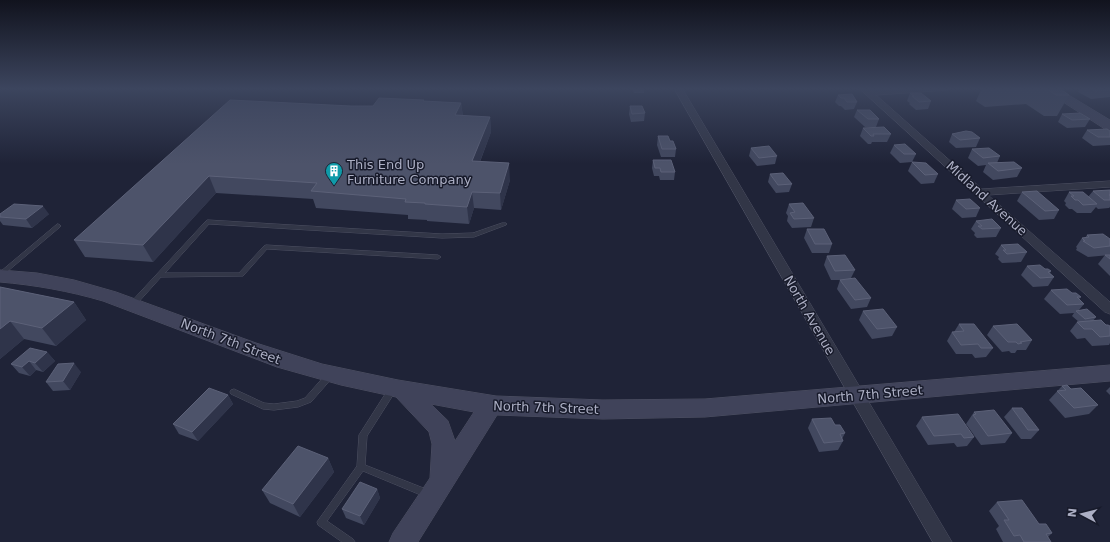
<svg xmlns="http://www.w3.org/2000/svg" width="1110" height="542" viewBox="0 0 1110 542" font-family="'DejaVu Sans',sans-serif">
<style>
.lines{fill:none;stroke-linecap:round;stroke-linejoin:round}
.lane-casing{stroke:#4d5062;stroke-width:1}
.street-casing{stroke:#4d5062;stroke-width:1}
.secondary-casing{stroke:#4d5062;stroke-width:1}
.lane{fill:#323647;fill-rule:evenodd}
.street{fill:#323647;fill-rule:evenodd}
.secondary{fill:#40435a;fill-rule:evenodd}
.wall{fill:#42485f}
.shaded-wall{fill:#2f344a}
.building{fill:#4d536a;stroke:#5c6178}
.labels{text-anchor:middle;stroke-width:3;stroke-linejoin:round;paint-order:stroke}
.poi-label{font-size:13px;fill:#acafc4;stroke:#181b2b;text-anchor:start}
.street-label{font-size:13px;fill:#acafc4;stroke:#181b2b}
</style>
<rect width="100%" height="100%" fill="#1f2337"/>
<g class="lines">
<defs>
<g id="lane">
<polygon points="208,220 442,234 473,233 502,223 506,223 507,224 506,225 474,237 442,238 209,224 165,273 239,273 264,246 266,245 438,255 441,257 438,259 267,249 243,276 161,277 135,306 131,306 130,304 131,302 206,221"/>
<polygon points="58,224 60,225 61,226 60,227 2,276 0,277 0,272 56,225"/>
<polygon points="330,372 333,373 334,375 333,377 311,402 298,407 274,410 263,409 231,394 230,392 231,390 234,389 264,403 274,404 297,401 305,398 327,373"/>
<polygon points="392,387 395,388 396,390 395,392 367,436 365,465 431,491 432,494 431,497 428,498 363,471 327,521 353,539 355,542 342,542 318,525 317,522 357,466 359,435 389,388"/>
</g>
<g id="street">
<polygon points="674,88 682,88 952,542 933,542"/>
<polygon points="859,88 868,88 870,90 904,88 951,88 947,90 876,95 982,189 1110,181 1110,187 988,195 1110,302 1110,314 1105,312"/>
</g>
<g id="secondary">
<polygon points="1042,88 1057,88 1110,120 1110,130 1105,129"/>
<path d="M 0,270 L 37,273 L 74,280 L 116,292 L 256,343 L 322,364 L 398,380 L 496,396 L 603,400 L 705,399 L 1110,365 L 1110,381 L 705,417 L 603,419 L 497,415 L 418,542 L 389,542 L 393,533 L 430,478 L 432,444 L 429,432 L 396,397 L 341,385 L 277,367 L 103,301 C 69,291 35,285 0,282 ZM 431,404 L 474,412 L 455,441 L 448,421 Z"/>
</g>
</defs>
<use href="#lane" class="lane-casing"/>
<use href="#street" class="street-casing"/>
<use href="#secondary" class="secondary-casing"/>
<use href="#lane" class="lane"/>
<use href="#street" class="street"/>
<use href="#secondary" class="secondary"/>
</g>
<g class="wall">
<polygon points="632,88 645,88 644,93 634,93"/>
<polygon points="982,88 1059,88 1069,95 1057,116 1044,116 1026,104 985,107 976,101"/>
<polygon points="1080,88 1110,88 1110,97 1091,99 1078,92"/>
<polygon points="910,93 931,101 928,109 916,110 909,104 910,103 907,101"/>
<polygon points="838,95 857,102 854,109 845,110 841,106 839,106 835,102"/>
<polygon points="424,101 461,103 463,116 490,117 491,132 480,162 510,180 501,210 474,208 469,224 427,221 427,220 408,219 408,215 316,208 313,199 216,193 153,262 85,257 74,240 351,106 373,106"/>
<polygon points="630,106 645,113 644,121 631,122 629,114"/>
<polygon points="857,110 879,119 876,127 865,127 854,117"/>
<polygon points="1062,114 1090,119 1085,127 1067,128 1058,122"/>
<polygon points="863,128 891,134 887,142 872,142 871,144 868,144 860,136"/>
<polygon points="1087,130 1110,131 1110,145 1093,146 1082,138"/>
<polygon points="952,134 980,138 976,147 956,148 949,142"/>
<polygon points="658,136 670,141 676,149 675,157 661,157 657,145"/>
<polygon points="894,145 916,154 912,162 900,163 890,153"/>
<polygon points="751,148 777,156 775,164 757,166 749,156"/>
<polygon points="972,149 1000,156 997,163 1022,168 1017,177 993,180 983,172 986,165 978,166 968,158"/>
<polygon points="653,160 675,172 674,180 660,180 659,176 654,176 652,168"/>
<polygon points="912,162 938,174 934,183 921,184 908,171"/>
<polygon points="770,174 792,184 789,192 776,193 768,182"/>
<polygon points="1110,190 1110,207 1109,208 1098,209 1096,207 1091,213 1077,213 1072,209 1069,209 1065,205 1066,203 1064,201 1069,192 1088,197 1093,191"/>
<polygon points="1022,192 1059,210 1054,219 1039,220 1017,201"/>
<polygon points="956,200 980,208 976,217 962,218 952,209"/>
<polygon points="789,204 814,218 811,227 792,228 787,221 788,216 786,213"/>
<polygon points="0,214 49,214 32,228 3,225 0,221"/>
<polygon points="976,221 1001,228 996,237 977,238 974,235 975,233 971,229"/>
<polygon points="807,229 832,244 829,253 812,253 804,238"/>
<polygon points="1087,235 1110,239 1110,255 1088,257 1076,250 1077,248 1076,247 1082,238 1085,238"/>
<polygon points="1001,245 1027,252 1021,262 1002,263 998,259 999,257 995,254"/>
<polygon points="1105,255 1110,255 1110,276 1098,264"/>
<polygon points="827,256 855,270 851,278 871,298 867,307 851,309 837,289 840,280 831,280 824,265"/>
<polygon points="1027,266 1045,269 1051,271 1050,273 1054,277 1048,286 1033,287 1021,275"/>
<polygon points="0,287 74,302 86,320 56,346 24,339 0,359"/>
<polygon points="1051,290 1081,297 1079,299 1084,304 1079,310 1096,317 1093,321 1110,336 1110,343 1109,345 1092,346 1085,338 1077,339 1070,331 1077,322 1079,322 1072,316 1074,313 1060,314 1044,299"/>
<polygon points="863,311 897,327 892,336 872,339 859,320"/>
<polygon points="959,324 993,348 986,357 975,358 972,354 956,354 947,341 952,332 954,332"/>
<polygon points="993,326 1032,340 1026,350 1017,350 1015,353 1011,353 1009,351 1002,352 987,335"/>
<polygon points="47,352 55,361 43,372 36,370 30,376 19,373 11,364"/>
<polygon points="81,372 70,390 53,391 46,382"/>
<polygon points="1062,386 1071,389 1098,405 1089,414 1065,418 1049,400"/>
<polygon points="1110,387 1110,395 1106,391"/>
<polygon points="228,395 233,404 198,441 179,434 173,424"/>
<polygon points="1012,408 1039,430 1031,439 1021,439 1004,417"/>
<polygon points="974,412 1012,433 1005,443 981,445 966,424"/>
<polygon points="922,417 974,437 967,446 957,447 954,443 928,445 916,426"/>
<polygon points="812,419 835,425 845,433 842,439 843,441 838,450 819,452 808,428"/>
<polygon points="328,458 334,472 300,517 270,503 262,490"/>
<polygon points="377,489 380,498 364,525 346,518 342,509"/>
<polygon points="997,502 1039,524 1052,533 1048,537 1051,542 1003,542 996,529 999,526 989,511"/>
</g>
<g class="shaded-wall">
<polygon points="461,103 463,118 455,115"/>
<polygon points="490,117 491,132 474,177 472,161"/>
<polygon points="509,163 510,180 501,210 500,193"/>
<polygon points="209,176 216,193 153,262 143,245"/>
<polygon points="472,192 474,208 469,224 467,207"/>
<polygon points="43,206 49,214 32,228 26,219"/>
<polygon points="74,302 86,320 56,346 42,328"/>
<polygon points="10,321 24,339 0,359 0,329"/>
<polygon points="47,352 55,361 43,372 35,363"/>
<polygon points="29,361 36,370 30,376 22,367"/>
<polygon points="74,363 81,372 70,390 63,381"/>
<polygon points="228,395 233,404 198,441 192,432"/>
<polygon points="328,458 334,472 300,517 293,504"/>
<polygon points="377,489 380,498 364,525 360,516"/>
</g>
<g class="building">
<polygon points="1045,88 1059,88 1069,95 1056,95"/>
<polygon points="1090,88 1110,88 1110,90 1095,91"/>
<polygon points="910,93 921,93 931,101 919,102 912,96 914,96"/>
<polygon points="852,94 857,102 847,102 844,98 841,98 838,95"/>
<polygon points="379,98 424,100 423,101 461,103 455,115 490,117 472,161 509,163 500,193 472,192 467,207 425,204 425,203 405,202 406,199 311,191 317,183 209,176 143,245 74,240 230,100 351,106 373,106"/>
<polygon points="630,106 642,106 645,113 632,114"/>
<polygon points="857,110 870,110 879,119 868,119"/>
<polygon points="1080,113 1090,119 1072,120 1062,114"/>
<polygon points="884,127 891,134 873,134 874,136 871,136 863,128"/>
<polygon points="1107,129 1110,131 1110,137 1098,137 1087,130"/>
<polygon points="966,131 972,132 980,138 960,140 952,134"/>
<polygon points="658,136 668,136 670,141 673,141 676,149 662,149"/>
<polygon points="905,144 916,154 904,154 894,145"/>
<polygon points="769,146 777,156 759,158 751,148"/>
<polygon points="989,148 1000,156 983,158 972,149"/>
<polygon points="653,160 671,160 675,172 661,172 660,168 655,168"/>
<polygon points="912,162 926,163 938,174 925,175"/>
<polygon points="1014,162 1022,168 998,171 988,163"/>
<polygon points="783,173 792,184 778,185 770,174"/>
<polygon points="1110,190 1110,195 1109,195 1110,195 1110,200 1104,200 1093,191"/>
<polygon points="1037,191 1059,210 1045,211 1022,192"/>
<polygon points="1069,192 1083,192 1097,204 1083,205 1078,200 1075,200 1071,196 1074,196"/>
<polygon points="970,199 980,208 966,209 956,200"/>
<polygon points="803,203 814,218 794,219 790,213 795,212 789,204"/>
<polygon points="14,204 43,206 26,219 0,217 0,214"/>
<polygon points="992,219 1001,228 982,229 978,226 982,226 976,221"/>
<polygon points="807,229 824,229 832,244 815,244"/>
<polygon points="1103,234 1110,239 1110,246 1094,248 1083,241 1085,241 1082,238 1089,237 1087,235"/>
<polygon points="1018,244 1027,252 1007,254 1003,250 1006,250 1001,245"/>
<polygon points="845,255 855,270 835,271 827,256"/>
<polygon points="1105,255 1110,255 1110,259"/>
<polygon points="1040,265 1045,269 1048,269 1051,271 1048,272 1054,277 1040,278 1027,266"/>
<polygon points="855,278 871,298 855,300 840,280"/>
<polygon points="0,287 74,302 42,328 10,321 0,329"/>
<polygon points="1067,289 1072,293 1076,293 1081,297 1077,297 1084,304 1067,305 1051,290"/>
<polygon points="883,309 897,327 877,329 863,311"/>
<polygon points="1087,309 1096,317 1085,319 1076,311"/>
<polygon points="1101,320 1106,325 1108,325 1110,326 1110,336 1100,337 1092,329 1084,329 1077,322"/>
<polygon points="959,324 974,324 993,348 981,348 978,344 961,345 952,332 964,331"/>
<polygon points="1017,324 1032,340 1020,342 1022,343 1018,344 1016,342 1008,342 993,326"/>
<polygon points="30,348 47,352 35,363 29,361 22,367 11,364"/>
<polygon points="74,363 63,381 46,382 58,364"/>
<polygon points="1067,385 1071,389 1081,388 1098,405 1074,408 1057,391 1066,390 1062,386"/>
<polygon points="209,388 228,395 192,432 173,424"/>
<polygon points="1012,408 1022,408 1039,430 1028,430"/>
<polygon points="994,410 1012,433 988,436 973,415 976,414 974,412"/>
<polygon points="958,414 974,437 964,438 961,434 934,436 922,417"/>
<polygon points="831,418 835,425 840,425 845,433 840,434 843,441 824,443 812,419"/>
<polygon points="298,446 328,458 293,504 262,490"/>
<polygon points="360,482 377,489 360,516 342,509"/>
<polygon points="1022,500 1039,524 1046,524 1052,533 1046,534 1051,542 1024,542 1020,535 1014,536 1004,520 1009,520 997,502"/>
</g>
<linearGradient id="sky" x2="0" y2="1"><stop stop-color="#11131e"/><stop offset="0.54" stop-color="#3c455e"/><stop offset="1" stop-color="#3c455e" stop-opacity="0"/></linearGradient>
<rect width="1110" height="164" fill="url(#sky)"/>
<defs>
<symbol id="building-pin" viewBox="-11 -11 22 30"><path d="M0 17L-7.5 6A9.5 9.5 0 1 1 7.5 6Z" fill="#0f9aa8" stroke="#181b2b"/><path d="M-4-6H4V6H1V3H-1V6H-4ZM-2.5-4.3h1.7v1.8h-1.7ZM.8-4.3h1.7v1.8H.8ZM-2.5-1h1.7V.8h-1.7ZM.8-1h1.7V.8H.8Z" fill="#fff"/></symbol>
</defs>
<g fill-rule="evenodd">
<use href="#building-pin" x="324" y="161" width="20" height="27"/>
</g>
<g class="labels">
<g class="poi-label">
<text x="347" y="169">This End Up<tspan x="347" dy="15">Furniture Company</tspan></text>
</g>
<g class="street-label">
<text transform="translate(987 198) rotate(42)" y="5">Midland Avenue</text>
<text transform="translate(810 315) rotate(60)" y="5">North Avenue</text>
<text transform="translate(231 341) rotate(21)" y="5">North 7th Street</text>
<text transform="translate(870 394) rotate(-5)" y="5">North 7th Street</text>
<text transform="translate(546 407) rotate(2)" y="5">North 7th Street</text>
</g>
</g>
<g transform="translate(1082 514) rotate(277)" stroke="#181b2b" stroke-width="3" paint-order="stroke">
<path d="M0-3L7 15L0 10L-7 15Z" fill="#acafc4"/>
<text y="-6" font-size="11" font-weight="bold" text-anchor="middle" fill="#acafc4">N</text>
</g>
</svg>
